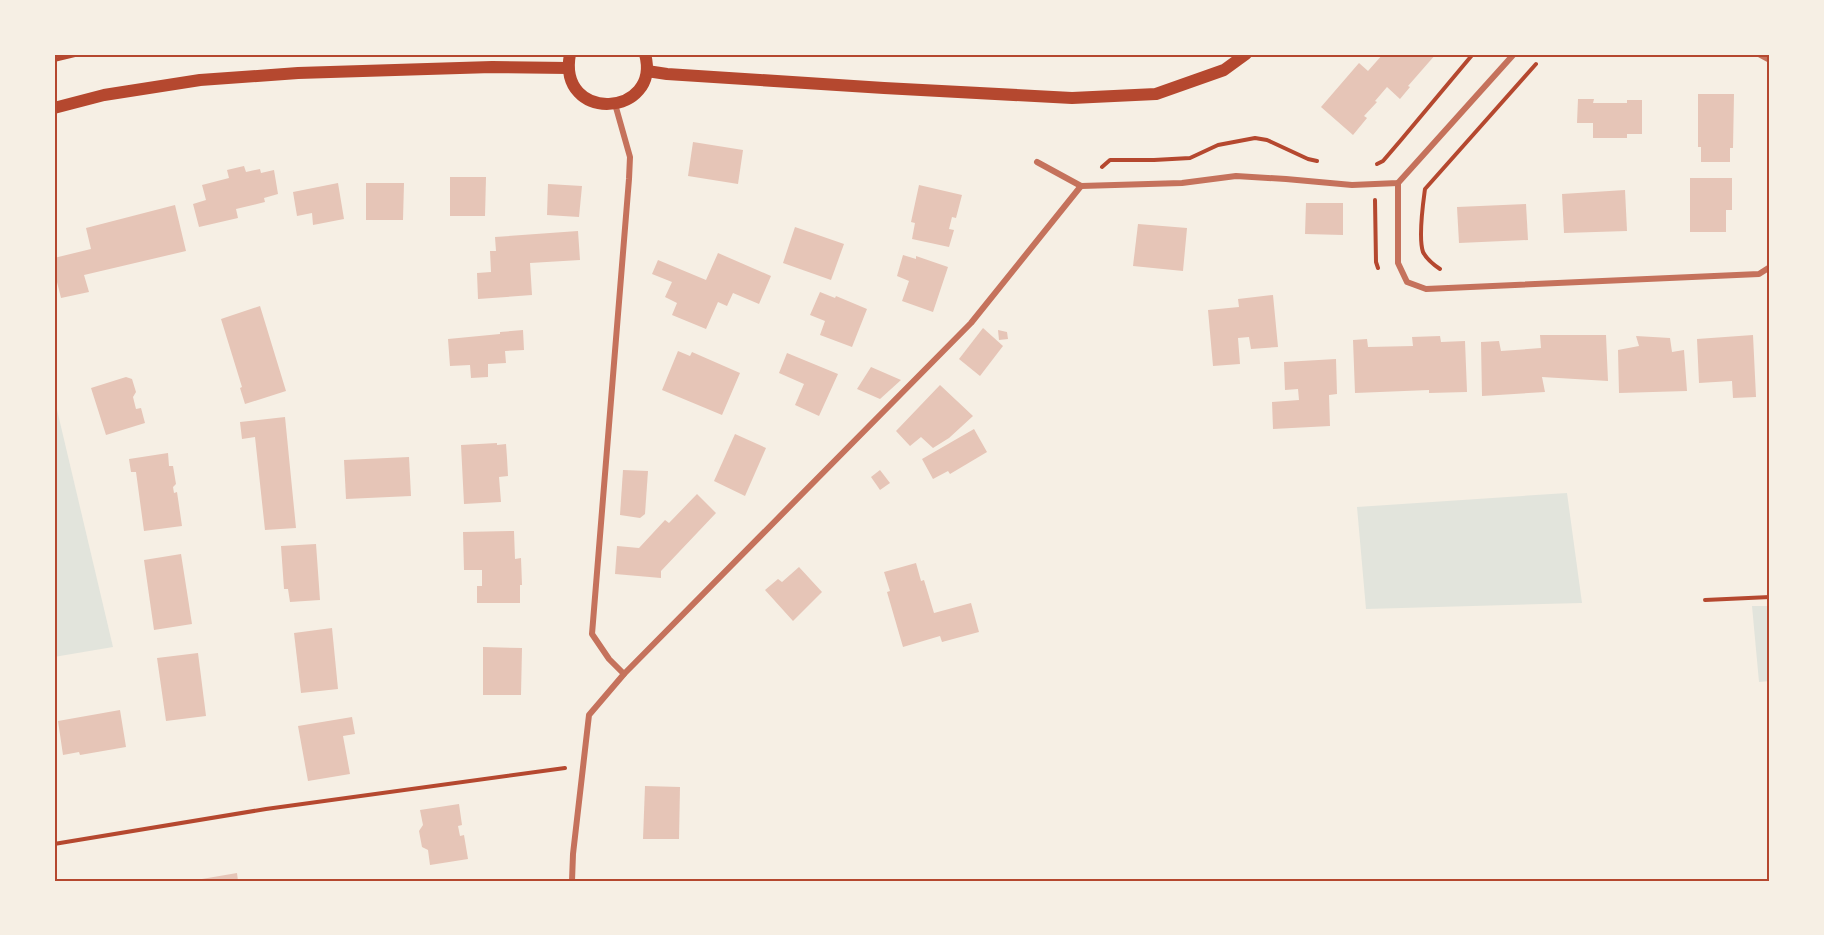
<svg xmlns="http://www.w3.org/2000/svg" width="1824" height="935" viewBox="0 0 1824 935" font-family="Arial,sans-serif">
<style>
.green{fill:#e2e4dc}
.building{fill:#e6c5b7}
.lines{fill:none;stroke-linecap:round;stroke-linejoin:round}
.path{stroke:#b5482f;stroke-width:4}
.minor{stroke:#c5725c;stroke-width:6}
.secondary{stroke:#b5482f;stroke-width:12}
.neatline{fill:none;stroke:#b5482f;stroke-width:2}
</style>
<rect width="100%" height="100%" fill="#f6efe4"/>
<g class="green">
<polygon points="54,397 113,647 54,657"/>
<polygon points="1567,493 1582,603 1366,609 1357,507"/>
<polygon points="1752,606 1770,606 1770,681 1759,682"/>
</g>
<g class="building">
<polygon points="1383,54 1436,54 1408,86 1410,87 1400,99 1387,87 1375,101 1377,102 1364,116 1367,118 1353,135 1321,107 1359,63 1368,71"/>
<polygon points="1698,94 1734,94 1733,148 1730,148 1730,162 1701,162 1701,147 1698,147"/>
<polygon points="1578,99 1594,99 1593,103 1627,103 1627,100 1642,100 1642,134 1627,134 1627,138 1593,138 1593,123 1577,123"/>
<polygon points="693,142 743,150 738,184 688,176"/>
<polygon points="244,166 246,172 260,169 261,173 274,170 278,194 264,198 265,202 236,209 238,218 199,227 193,204 206,200 202,185 229,178 227,170"/>
<polygon points="450,177 486,177 485,216 450,216"/>
<polygon points="1690,178 1732,178 1732,210 1726,210 1726,232 1690,232"/>
<polygon points="338,183 344,219 313,225 312,213 297,216 293,192"/>
<polygon points="366,183 404,183 403,220 366,220"/>
<polygon points="548,184 582,186 579,217 547,215"/>
<polygon points="919,185 962,195 956,218 952,217 949,229 954,230 949,247 912,239 915,223 911,222"/>
<polygon points="1625,190 1627,231 1564,233 1562,194"/>
<polygon points="1306,203 1343,203 1343,235 1305,234"/>
<polygon points="1526,204 1528,240 1459,243 1457,207"/>
<polygon points="175,205 186,251 84,275 89,292 61,298 57,282 54,283 54,258 91,249 86,228"/>
<polygon points="1138,224 1187,228 1183,271 1133,266"/>
<polygon points="795,227 844,244 831,280 783,263"/>
<polygon points="578,231 580,260 530,263 532,295 478,299 477,273 491,272 490,251 496,251 495,237"/>
<polygon points="718,253 771,276 759,304 733,293 727,306 718,302 706,329 672,315 677,303 665,297 672,282 652,274 658,260 706,280"/>
<polygon points="903,255 916,259 916,256 948,267 933,312 902,301 909,281 897,276"/>
<polygon points="820,292 835,298 836,296 867,309 852,347 820,335 825,321 810,315"/>
<polygon points="1273,295 1278,347 1251,349 1249,337 1238,338 1240,364 1213,366 1208,310 1239,307 1238,299"/>
<polygon points="260,306 286,391 245,404 240,388 242,387 221,319"/>
<polygon points="983,328 1003,346 980,376 959,359"/>
<polygon points="523,330 524,350 505,351 506,363 488,364 488,377 471,378 470,365 450,366 448,339 500,334 500,332"/>
<polygon points="998,330 1007,332 1008,339 999,340"/>
<polygon points="1540,335 1606,335 1608,381 1542,377 1545,392 1482,396 1481,342 1499,341 1501,351 1541,348"/>
<polygon points="1753,335 1756,397 1733,398 1732,381 1699,383 1697,339"/>
<polygon points="1440,336 1441,342 1465,341 1467,392 1429,393 1429,390 1355,393 1353,340 1367,339 1368,347 1413,346 1412,337"/>
<polygon points="1636,336 1670,338 1672,352 1684,350 1687,391 1619,393 1618,350 1639,346"/>
<polygon points="678,351 690,356 692,352 740,373 722,415 662,390"/>
<polygon points="787,353 838,374 819,416 795,405 804,384 779,373"/>
<polygon points="1336,359 1337,394 1329,395 1330,426 1273,429 1272,402 1299,400 1298,389 1285,390 1284,362"/>
<polygon points="871,367 901,380 880,399 857,389"/>
<polygon points="126,377 132,379 136,392 133,397 136,409 141,408 145,423 106,435 91,388"/>
<polygon points="940,385 973,416 949,438 933,448 921,437 910,446 896,431"/>
<polygon points="285,417 296,528 265,530 255,437 242,439 240,422"/>
<polygon points="974,429 987,452 950,474 948,471 933,479 922,459"/>
<polygon points="735,434 766,448 745,496 714,481"/>
<polygon points="497,443 497,445 506,444 507,458 508,476 499,477 501,502 464,504 461,445"/>
<polygon points="168,453 169,466 173,466 176,484 173,487 174,493 177,492 182,526 144,531 136,472 131,472 129,459"/>
<polygon points="409,457 411,496 346,499 344,460"/>
<polygon points="623,470 648,471 645,514 640,518 620,515"/>
<polygon points="880,470 890,483 880,490 871,477"/>
<polygon points="697,494 716,513 661,571 661,578 615,574 617,546 639,548 665,520 669,523"/>
<polygon points="514,531 515,559 521,558 522,585 520,585 520,603 477,603 477,586 482,586 482,570 464,570 463,532"/>
<polygon points="316,544 320,600 290,602 288,589 284,589 281,546"/>
<polygon points="181,554 192,624 154,630 144,560"/>
<polygon points="916,563 921,581 924,580 934,613 971,603 979,632 942,642 940,636 903,647 887,592 890,591 884,572"/>
<polygon points="799,567 822,592 793,621 765,590 778,579 782,582"/>
<polygon points="332,628 338,689 301,693 294,633"/>
<polygon points="483,647 522,648 521,695 483,695"/>
<polygon points="198,653 206,716 166,721 157,658"/>
<polygon points="120,710 126,747 80,755 79,752 63,755 58,721"/>
<polygon points="352,717 355,734 343,736 350,774 308,781 298,726"/>
<polygon points="645,786 680,787 679,839 643,839"/>
<polygon points="459,804 462,825 458,826 460,836 464,835 468,859 430,865 428,850 422,847 419,831 423,825 420,810"/>
<polygon points="237,873 238,881 196,881 196,880"/>
</g>
<g class="lines">
<g class="path">
<polyline points="54,60 79,54"/>
<polyline points="1377,164 1383,161 1401,140 1473,54"/>
<polyline points="1102,167 1110,160 1154,160 1190,158 1218,145 1255,138 1267,140 1308,159 1317,161"/>
<polyline points="1375,200 1376,262 1378,268"/>
<path d="M 1440,269 C 1434,265 1426,258 1423,252 C 1418,237 1423,204 1425,189 L 1536,64"/>
<polyline points="1705,600 1770,597"/>
<polyline points="54,844 266,809 565,768"/>
</g>
<g class="minor">
<polyline points="1759,54 1770,60"/>
<polyline points="615,104 630,157 629,179 592,634 609,659 624,674"/>
<polyline points="1398,183 1398,263 1407,282 1426,289 1759,274 1770,267"/>
<polyline points="1081,186 1182,183 1236,176 1286,179 1352,185 1398,183 1514,54"/>
<polyline points="572,881 573,854 589,715 624,674 971,323 1081,186 1037,162"/>
</g>
<g class="secondary">
<path d="M 570,54 C 557,124 662,117 645,54"/>
<polyline points="647,71 667,74 884,88 1072,98 1156,94 1224,70 1246,54"/>
<polyline points="54,108 104,95 200,80 298,73 492,67 568,68"/>
</g>
</g>
<rect width="1824" height="935" fill="none" stroke="#f6efe4" stroke-width="111"/>
<rect x="56" y="56" width="1712" height="824" class="neatline"/>
</svg>
